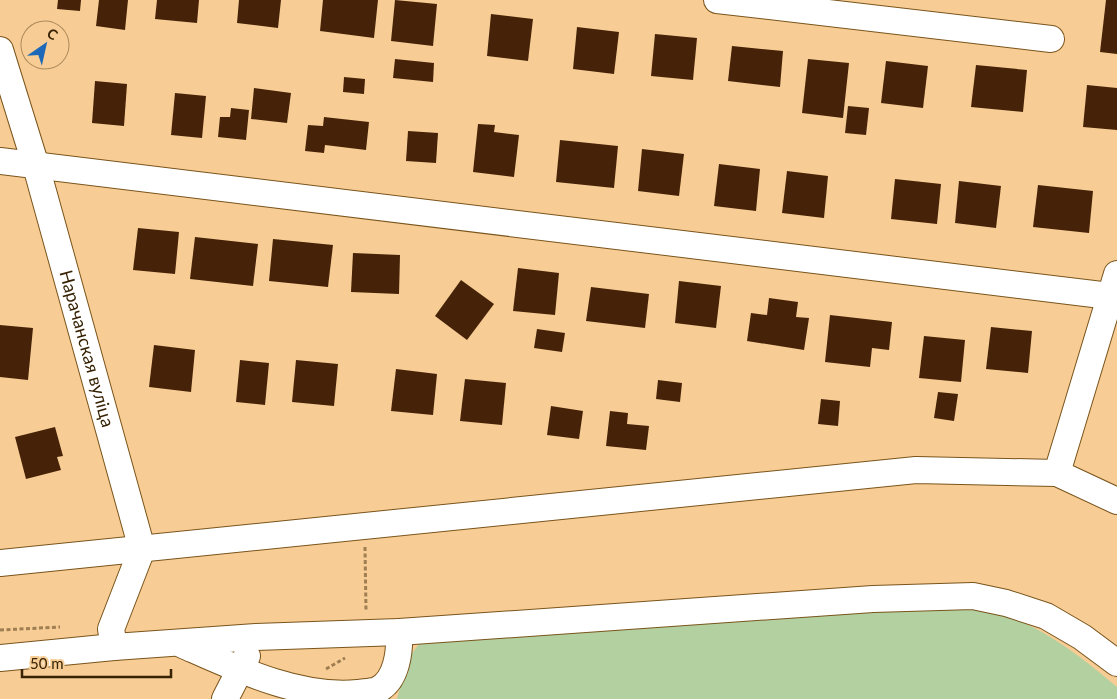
<svg xmlns="http://www.w3.org/2000/svg" width="1117" height="699" viewBox="0 0 1117 699" font-family="Lato,sans-serif">
<style>
.green{fill:#b3d1a0}
.building{fill:#462308}
.lines{fill:none;stroke-linecap:round;stroke-linejoin:round}
.minor-casing{stroke:#79541b;stroke-width:28}
.path{stroke:#9f7e52;stroke-width:3;stroke-dasharray:4 2.5;stroke-linecap:butt}
.minor{stroke:#fff;stroke-width:26}
.labels{text-anchor:middle;stroke-width:5;stroke-linejoin:round;paint-order:stroke}
.street-label{font-size:18px;fill:#372304;stroke:#f8cd95}
</style>
<rect width="100%" height="100%" fill="#f8cd95"/>
<path class="green" d="M 935,606 C 957,607 979,608 1000,614 C 1044,627 1082,658 1117,687 L 1117,699 L 397,699 L 407,660 L 419,644 L 430,641 Z"/>
<g class="building">
<polygon points="58,0 81,0 80,11 57,9"/>
<polygon points="99,0 128,0 125,30 96,26"/>
<polygon points="157,0 199,0 197,23 155,19"/>
<polygon points="239,0 281,0 278,28 237,23"/>
<polygon points="323,0 378,0 374,38 320,31"/>
<polygon points="395,0 437,4 433,46 391,41"/>
<polygon points="1106,0 1117,0 1117,54 1100,52"/>
<polygon points="491,14 533,19 528,61 487,56"/>
<polygon points="577,27 619,32 614,74 573,69"/>
<polygon points="655,34 697,38 693,80 651,76"/>
<polygon points="732,46 783,51 780,87 728,81"/>
<polygon points="395,59 434,63 433,82 393,78"/>
<polygon points="808,59 849,63 843,118 802,113"/>
<polygon points="886,61 928,66 923,108 881,103"/>
<polygon points="976,65 1027,70 1023,112 971,107"/>
<polygon points="344,77 365,79 364,94 343,92"/>
<polygon points="95,81 127,84 124,126 92,123"/>
<polygon points="1087,85 1117,88 1117,130 1083,127"/>
<polygon points="254,88 291,93 287,123 251,119"/>
<polygon points="175,93 206,96 202,138 171,135"/>
<polygon points="848,106 869,108 866,135 845,133"/>
<polygon points="231,108 249,110 246,140 218,137 220,117 230,117"/>
<polygon points="324,117 369,122 366,150 325,145 324,153 305,151 308,125 323,126"/>
<polygon points="478,124 495,125 494,132 519,135 514,177 473,172"/>
<polygon points="408,131 438,133 436,163 406,161"/>
<polygon points="560,140 618,146 614,188 556,182"/>
<polygon points="642,149 684,154 679,196 638,191"/>
<polygon points="719,164 760,169 756,211 714,206"/>
<polygon points="787,171 828,176 824,218 782,213"/>
<polygon points="895,179 941,184 937,224 891,219"/>
<polygon points="959,181 1001,186 996,228 955,223"/>
<polygon points="1038,185 1093,191 1089,233 1033,227"/>
<polygon points="138,228 179,232 175,274 133,270"/>
<polygon points="195,237 258,244 253,286 190,279"/>
<polygon points="273,239 333,245 328,287 269,281"/>
<polygon points="353,253 400,255 399,294 351,292"/>
<polygon points="518,268 559,273 555,315 513,311"/>
<polygon points="461,280 494,304 467,340 435,316"/>
<polygon points="679,281 721,286 716,328 675,323"/>
<polygon points="591,287 649,294 645,328 586,321"/>
<polygon points="769,298 798,302 796,317 809,318 804,350 747,341 751,313 767,315"/>
<polygon points="830,315 892,322 889,350 872,348 870,367 825,362"/>
<polygon points="0,325 33,328 28,380 0,377"/>
<polygon points="991,327 1032,331 1028,373 986,369"/>
<polygon points="537,329 565,333 562,352 534,348"/>
<polygon points="924,336 965,340 961,382 919,378"/>
<polygon points="154,345 195,350 191,392 149,387"/>
<polygon points="240,360 269,363 265,405 236,402"/>
<polygon points="296,360 338,364 334,406 292,402"/>
<polygon points="396,369 437,374 433,415 391,411"/>
<polygon points="465,379 506,383 502,425 460,421"/>
<polygon points="658,380 682,383 680,402 656,399"/>
<polygon points="938,392 958,394 954,421 934,418"/>
<polygon points="821,399 840,401 838,426 818,424"/>
<polygon points="551,406 583,411 579,439 547,435"/>
<polygon points="610,411 628,413 627,424 649,426 646,450 606,446"/>
<polygon points="55,427 63,456 57,457 61,470 26,479 15,437"/>
</g>
<g class="lines">
<defs>
<g id="minor">
<polyline points="717,0 1051,39"/>
<path id="s1" d="M 0,50 L 36,166 L 142,549 L 111,629 L 114,647"/>
<polyline points="0,161 1110,296 1117,300"/>
<polyline points="1057,473 1117,274"/>
<polyline points="0,563 916,470 1057,473 1117,501"/>
<path d="M 183,645 C 235,668 299,699 358,693 C 364,692 371,692 377,690 C 397,681 400,651 399,632"/>
<polyline points="0,658 114,647 256,637 399,632 873,599 973,596 1006,603 1046,616 1082,637 1117,663"/>
<polyline points="225,699 247,656"/>
</g>
</defs>
<use href="#minor" class="minor-casing"/>
<g class="path">
<polyline points="365,547 366,611"/>
<polyline points="0,630 60,627"/>
<polyline points="326,669 345,658"/>
</g>
<use href="#minor" class="minor"/>
</g>
<g class="labels">
<g class="street-label">
<text dy="6" stroke="none"><textPath href="#s1" startOffset="311">Нарачанская вуліца</textPath></text>
</g>
</g>
<g transform="translate(45 45) rotate(34)"><circle r="24" fill="#f8cd95" stroke="#ab895b"/>
<path d="M0-4L9 19L0 12L-9 19Z" fill="#1d68b7"/>
<text y="-8" font-size="14" font-weight="bold" text-anchor="middle" fill="#372304">С</text>
</g>
<path d="M22 669v8h149v-8" fill="none" stroke="#372304" stroke-width="2.5"/>
<text x="30" y="669" font-size="15" fill="#372304" stroke="#f8cd95" stroke-width="4" paint-order="stroke">50 m</text>
</svg>
